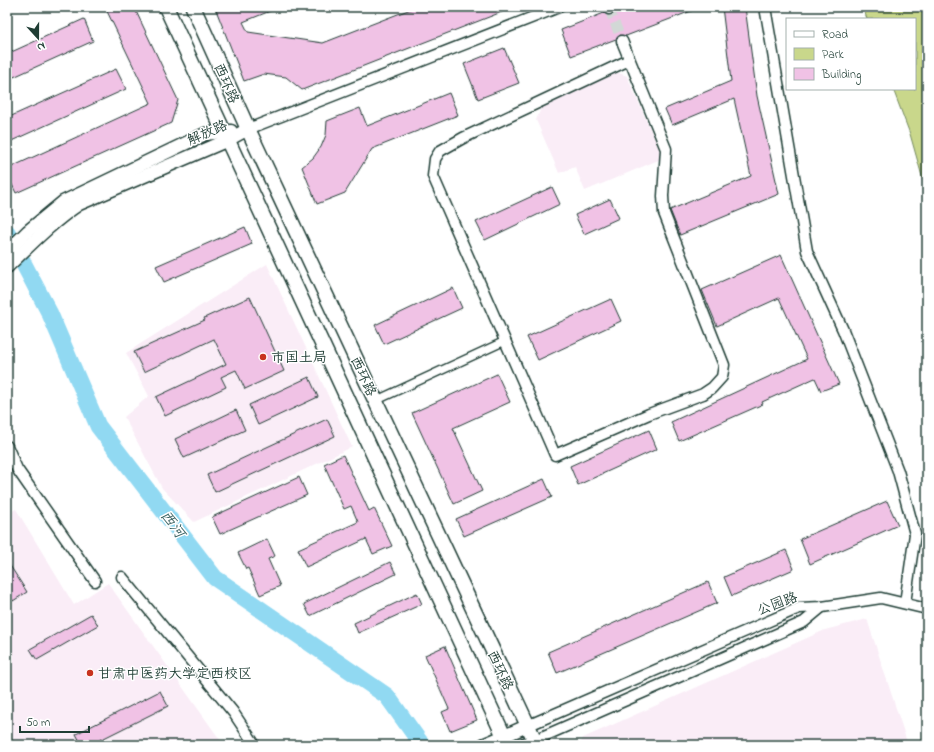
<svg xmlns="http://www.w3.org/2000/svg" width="934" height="752" viewBox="0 0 934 752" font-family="'Indie Flower','LXGW WenKai TC',sans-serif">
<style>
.built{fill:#faedf7}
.green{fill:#c9d78b;stroke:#748a60}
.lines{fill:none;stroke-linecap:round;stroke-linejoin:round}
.river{stroke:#91d9f2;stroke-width:17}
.building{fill:#f0c2e5;stroke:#1f3d34}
.minor-tunnel{stroke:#d2d8d6;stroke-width:10;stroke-dasharray:10 5;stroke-linecap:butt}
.pedestrian-casing{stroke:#1f3d34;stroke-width:10}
.minor-casing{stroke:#1f3d34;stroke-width:13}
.tertiary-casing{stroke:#1f3d34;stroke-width:15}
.secondary-casing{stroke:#1f3d34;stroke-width:17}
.pedestrian{stroke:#fff;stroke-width:7}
.minor{stroke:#fff;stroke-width:10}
.tertiary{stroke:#fff;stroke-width:12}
.secondary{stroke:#fff;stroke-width:14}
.poi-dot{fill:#c8321e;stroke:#fff;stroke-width:1.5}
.labels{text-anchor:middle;stroke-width:3;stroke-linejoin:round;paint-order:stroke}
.street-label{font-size:14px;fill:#1f3d34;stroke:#fff}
.poi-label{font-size:14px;fill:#1f3d34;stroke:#fff;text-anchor:start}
.water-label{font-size:15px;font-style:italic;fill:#3c6464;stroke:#fff}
</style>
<rect width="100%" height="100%" fill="#fff"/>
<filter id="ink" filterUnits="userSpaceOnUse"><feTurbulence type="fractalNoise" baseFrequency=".025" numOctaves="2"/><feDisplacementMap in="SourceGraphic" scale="8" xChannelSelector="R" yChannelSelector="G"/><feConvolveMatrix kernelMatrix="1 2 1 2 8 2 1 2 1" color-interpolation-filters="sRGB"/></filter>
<g filter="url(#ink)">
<g class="built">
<polygon points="616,72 627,76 663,158 585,191 575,167 559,173 536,120 542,106"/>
<polygon points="267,264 352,447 194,522 162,488 124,417 149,396 126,353"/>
<polygon points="16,509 74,605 108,583 221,741 221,745 7,745 7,514"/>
<polygon points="867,619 908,745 580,745 583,738 825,630"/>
</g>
<polygon class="green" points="863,7 927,7 927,194 910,134 893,89 915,89 915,19 867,19"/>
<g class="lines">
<polyline class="river" points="7,232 50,314 98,426 215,578 387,696 422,745"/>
</g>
<g class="building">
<polygon points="105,7 134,7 178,100 171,123 16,193 7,174 7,169 151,103"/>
<polygon points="225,7 280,7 243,22 248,32 323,43 416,7 512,8 302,90 286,77 264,74 244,81 216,10"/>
<polygon points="621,7 699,7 699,8 626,36 620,35 616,39 571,56 561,30 604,13 608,15 612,15 615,12 615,9"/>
<polygon points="722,7 745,7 757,96 779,194 680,235 670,210 751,176 734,99 672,125 665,109 731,81"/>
<polygon points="84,19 93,41 7,80 7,54"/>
<polygon points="504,48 519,83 478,99 464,64"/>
<polygon points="116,69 126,89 7,143 7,118"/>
<polygon points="449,93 458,115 372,149 345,193 317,204 302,167 313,158 321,147 326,135 327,121 360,108 367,126"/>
<polygon points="552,187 560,204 485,240 476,222"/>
<polygon points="610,199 619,218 584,234 575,215"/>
<polygon points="245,227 252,244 164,282 156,266"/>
<polygon points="781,255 839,384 821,391 815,378 762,402 763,404 679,441 671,422 807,359 779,298 717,326 702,290"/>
<polygon points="453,288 462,308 384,344 375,325"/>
<polygon points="250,297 284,371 245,389 236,370 221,377 226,387 165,416 156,397 226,364 214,339 144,372 134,352 205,320 204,318"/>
<polygon points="611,299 621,321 538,360 527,337"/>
<polygon points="497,374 510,402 453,428 482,491 454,504 412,413"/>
<polygon points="309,377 318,397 258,425 249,405"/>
<polygon points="236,410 245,430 184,458 175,439"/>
<polygon points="327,419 335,436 215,492 207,475"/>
<polygon points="649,430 657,449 578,485 570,466"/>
<polygon points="343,455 369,511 374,508 392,546 373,554 366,539 306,567 298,549 358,522 351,506 344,509 324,464"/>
<polygon points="299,477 307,495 220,534 212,517"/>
<polygon points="544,479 552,497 464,536 456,519"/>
<polygon points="887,501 898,525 810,564 800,539"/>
<polygon points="267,539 275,556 268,559 280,586 260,595 248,568 246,569 238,553"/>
<polygon points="786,550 794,569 732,596 724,577"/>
<polygon points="7,561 27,592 13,601 7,592"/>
<polygon points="390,562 396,574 310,616 304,604"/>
<polygon points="708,582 717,603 557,673 548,652"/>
<polygon points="417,593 422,604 358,633 354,623"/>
<polygon points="91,614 98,625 37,660 30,649"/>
<polygon points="445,646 477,720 450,731 442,712 449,709 425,655"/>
<polygon points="160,691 168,706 90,745 82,745 76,734"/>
</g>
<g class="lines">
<polyline class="minor-tunnel" points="609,9 622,41"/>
<defs>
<polyline id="pedestrian" points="375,401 505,341"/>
<g id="minor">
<polyline points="608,7 609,9"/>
<polyline points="765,7 807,251 843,330 898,471 915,534 905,603"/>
<polyline points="622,41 666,149 663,196 664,213 724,365 722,377 712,388 703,394 649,414 555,455 433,176 435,159 440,151 463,138 629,60"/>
<polyline points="248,129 559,7"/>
<polyline points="7,446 17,469 95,581"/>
<polyline points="122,577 233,712 255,745"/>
<polyline points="527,726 799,608 822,607 881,598 927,609"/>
<polyline points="535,740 804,622 822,607"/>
</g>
<g id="tertiary">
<polyline points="7,252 28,231 63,202 205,134 231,131"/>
<path d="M 7,267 C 30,245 52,222 79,204 L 228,140 L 248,129"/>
<polyline points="483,745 527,726"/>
<polyline points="522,745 535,740"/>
</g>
<g id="secondary">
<polyline points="166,7 508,745"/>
<polyline points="193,7 248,129 537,745"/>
</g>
</defs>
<use href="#pedestrian" class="pedestrian-casing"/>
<use href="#minor" class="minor-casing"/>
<use href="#tertiary" class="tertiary-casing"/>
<use href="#secondary" class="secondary-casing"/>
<use href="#pedestrian" class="pedestrian"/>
<use href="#minor" class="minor"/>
<use href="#tertiary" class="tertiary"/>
<use href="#secondary" class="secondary"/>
</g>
</g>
<g class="poi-dot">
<circle cx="263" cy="357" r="4"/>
<circle cx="90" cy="673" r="4"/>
</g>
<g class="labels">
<g class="street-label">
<text transform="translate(227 83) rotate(66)" y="5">西环路</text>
<text transform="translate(207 132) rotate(-24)" y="5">解放路</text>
<text transform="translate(364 376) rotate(65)" y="5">西环路</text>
<text transform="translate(777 603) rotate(-20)" y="5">公园路</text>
<text transform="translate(501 670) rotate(65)" y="5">西环路</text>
</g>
<g class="poi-label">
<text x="271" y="362">市国土局</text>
<text x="98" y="678">甘肃中医药大学定西校区</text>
</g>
<g class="water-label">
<text transform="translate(173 524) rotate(53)" y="5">西河</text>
</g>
</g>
<rect width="934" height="752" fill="none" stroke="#fff" stroke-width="24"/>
<rect x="12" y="12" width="910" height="728" fill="none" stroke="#1f3d34" stroke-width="1.5" filter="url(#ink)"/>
<rect x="786" y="18" width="130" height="72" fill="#ffffff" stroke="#a5b1ae"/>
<rect x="794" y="31" width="20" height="6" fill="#ffffff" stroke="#a5b1ae"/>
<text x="822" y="38" font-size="12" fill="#1f3d34">Road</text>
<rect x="794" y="48" width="20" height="12" fill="#c9d78b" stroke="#a5b1ae"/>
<text x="822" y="58" font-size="12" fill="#1f3d34">Park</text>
<rect x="794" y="68" width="20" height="12" fill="#f0c2e5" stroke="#a5b1ae"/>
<text x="822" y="78" font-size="12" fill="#1f3d34">Building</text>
<g transform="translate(38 38) rotate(159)" stroke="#ffffff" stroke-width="3" paint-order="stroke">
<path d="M0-3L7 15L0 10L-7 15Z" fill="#1f3d34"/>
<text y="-6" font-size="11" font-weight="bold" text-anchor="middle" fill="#1f3d34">N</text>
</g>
<path d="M20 726v6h69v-6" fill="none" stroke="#1f3d34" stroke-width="2"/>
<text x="26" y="726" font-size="12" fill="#1f3d34" stroke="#ffffff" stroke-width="3" paint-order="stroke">50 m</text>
</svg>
